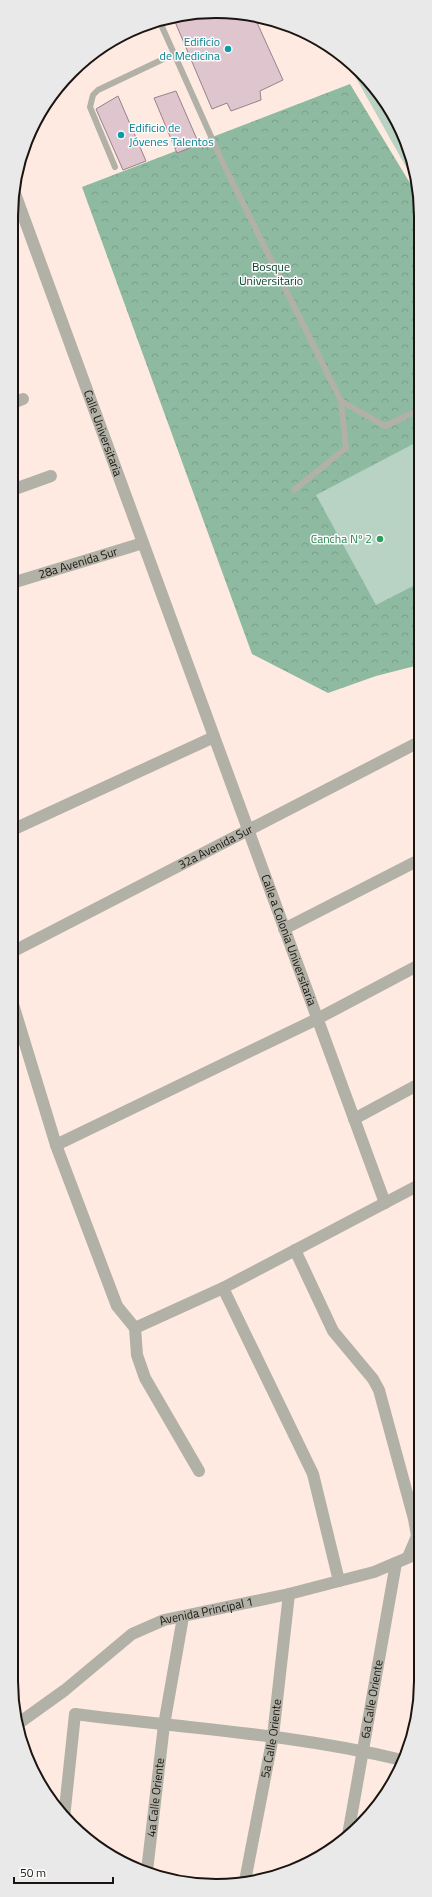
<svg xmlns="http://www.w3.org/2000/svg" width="432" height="1897" viewBox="0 0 432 1897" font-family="'Titillium Web',sans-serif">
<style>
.forest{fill:url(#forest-crowns)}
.pitch{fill:#b8d3c4}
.building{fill:#dfc5ce;stroke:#9a818a}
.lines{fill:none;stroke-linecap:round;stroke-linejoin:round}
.lane{stroke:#b1b1a7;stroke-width:6}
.street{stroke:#b1b1a7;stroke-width:12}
.culture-dot{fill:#0f9aa8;stroke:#fcfcfc;stroke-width:1.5}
.leisure-dot{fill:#2e9e5b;stroke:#fcfcfc;stroke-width:1.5}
.labels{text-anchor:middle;stroke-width:3;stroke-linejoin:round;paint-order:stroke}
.culture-label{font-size:12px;fill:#0d838f;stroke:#fcfcfc;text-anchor:end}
.park-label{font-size:12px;fill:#08422b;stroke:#fcfcfc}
.street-label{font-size:12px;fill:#1c1410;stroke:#fcfcfc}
.leisure-label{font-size:12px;fill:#27864d;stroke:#fcfcfc;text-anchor:end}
.rim{fill:none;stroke:#1c1410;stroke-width:2}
</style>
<defs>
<pattern id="forest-crowns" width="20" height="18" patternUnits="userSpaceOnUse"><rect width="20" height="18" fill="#8ebaa2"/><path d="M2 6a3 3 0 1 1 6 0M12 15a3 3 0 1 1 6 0" fill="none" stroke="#7a9f8a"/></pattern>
</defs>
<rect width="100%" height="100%" fill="#feeae0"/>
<polygon class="forest" points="350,84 419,198 419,665 376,676 328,693 252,654 82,187"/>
<g class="pitch">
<polygon points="355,66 361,71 400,126 419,190 351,69"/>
<polygon points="419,441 419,583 376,605 316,495"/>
</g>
<g class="building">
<polygon points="243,13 254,16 283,80 260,91 261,100 231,111 227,103 212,109 173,17"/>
<polygon points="176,91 199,144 177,153 154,98"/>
<polygon points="118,96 146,161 123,170 96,109"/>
</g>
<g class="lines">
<g class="lane">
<polyline points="159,20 222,161 341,401 346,448 294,490"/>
<polyline points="115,167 90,107 93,95 98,90 174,54"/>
<polyline points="341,401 385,426 419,410"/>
</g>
<g class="street">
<path id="s1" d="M 13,188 L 385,1203"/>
<polyline points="13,403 23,399"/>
<polyline points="12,490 51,476"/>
<path id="s2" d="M 12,583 L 143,543"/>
<polyline points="12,830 214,737"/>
<polyline points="284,929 419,860"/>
<path id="s3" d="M 12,952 L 419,742"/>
<polyline points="12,1001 56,1145 117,1306 135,1328 137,1355 145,1378 199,1471"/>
<polyline points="354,1119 419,1084"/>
<polyline points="56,1145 317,1019 419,965"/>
<polyline points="295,1250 333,1331 373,1379 379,1390 414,1519 417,1536 408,1557"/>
<polyline points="223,1288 313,1474 339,1581"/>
<polyline points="135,1328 223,1288 419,1185"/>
<path id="s4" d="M 19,1723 L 65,1690 L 132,1634 L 164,1620 L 289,1594 L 339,1581 L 374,1572 L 419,1553"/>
<path d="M 64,1818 L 75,1714 C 184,1728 294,1734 402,1760"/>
<path id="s5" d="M 348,1835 L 396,1563"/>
<path id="s6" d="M 147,1871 L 164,1725 L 183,1617"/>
<path id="s7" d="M 245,1881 L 273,1736 L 289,1594"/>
</g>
</g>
<g class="culture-dot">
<circle cx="228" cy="49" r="4"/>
<circle cx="121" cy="135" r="4"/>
</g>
<circle class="leisure-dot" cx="380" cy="539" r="4"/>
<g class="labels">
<g class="culture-label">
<text x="220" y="46">Edificio<tspan x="220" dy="14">de Medicina</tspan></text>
<text x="129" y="132" text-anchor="start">Edificio de<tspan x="129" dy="14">Jóvenes Talentos</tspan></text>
</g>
<g class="park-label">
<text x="271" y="271">Bosque<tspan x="271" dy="14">Universitario</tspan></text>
</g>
<g class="street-label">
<text dy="4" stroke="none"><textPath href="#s1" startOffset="261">Calle Universitaria</textPath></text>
<text dy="4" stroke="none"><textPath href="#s2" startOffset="69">28a Avenida Sur</textPath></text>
<text dy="4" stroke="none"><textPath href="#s3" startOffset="229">32a Avenida Sur</textPath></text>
<text dy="4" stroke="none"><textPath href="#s1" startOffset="801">Calle a Colonia Universitaria</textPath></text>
<text dy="4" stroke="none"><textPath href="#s4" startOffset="222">Avenida Principal 1</textPath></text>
<text dy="4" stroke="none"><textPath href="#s5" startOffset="138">6a Calle Oriente</textPath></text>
<text dy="4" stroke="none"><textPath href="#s7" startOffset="145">5a Calle Oriente</textPath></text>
<text dy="4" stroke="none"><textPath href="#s6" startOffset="74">4a Calle Oriente</textPath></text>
</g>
<g class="leisure-label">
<text x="372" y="543">Cancha Nº 2</text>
</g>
</g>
<path d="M0 0H432V1897H0ZM216 18H216A198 198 0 0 1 414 216V1681A198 198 0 0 1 216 1879H216A198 198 0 0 1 18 1681V216A198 198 0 0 1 216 18Z" fill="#eae9e9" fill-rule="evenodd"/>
<path class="rim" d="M216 18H216A198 198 0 0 1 414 216V1681A198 198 0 0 1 216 1879H216A198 198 0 0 1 18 1681V216A198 198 0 0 1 216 18Z"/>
<path d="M14 1877v6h99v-6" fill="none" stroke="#1c1410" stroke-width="2"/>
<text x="20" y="1877" font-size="12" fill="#1c1410" stroke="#fcfcfc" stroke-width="3" paint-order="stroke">50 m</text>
</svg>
